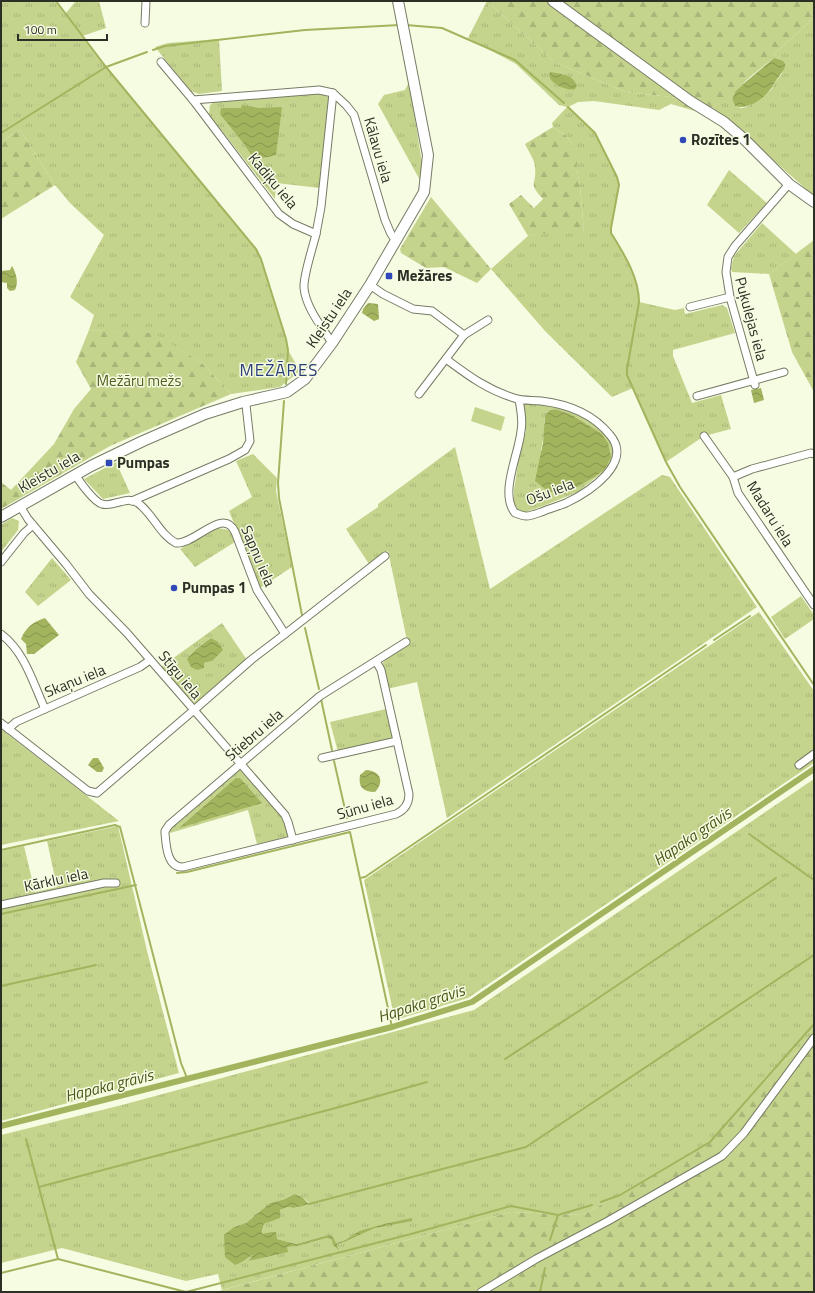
<svg xmlns="http://www.w3.org/2000/svg" width="815" height="1293" viewBox="0 0 815 1293" font-family="'Titillium Web',sans-serif">
<style>
.grass{fill:url(#grass-tufts);fill-rule:evenodd}
.forest{fill:url(#forest-firs)}
.garden{fill:#c4d48c}
.water{fill:url(#water-waves)}
.lines{fill:none;stroke-linecap:round;stroke-linejoin:round}
.stream{stroke:#a3b45e;stroke-width:2}
.canal{stroke:#a3b45e;stroke-width:6}
.street-casing{stroke:#767c65;stroke-width:9}
.secondary-casing{stroke:#767c65;stroke-width:12}
.street{stroke:#fff;stroke-width:7}
.secondary{stroke:#fff;stroke-width:10}
.poi-dot{fill:#2f47b8;stroke:#f5fce2;stroke-width:1.5}
.labels{text-anchor:middle;stroke-width:3;stroke-linejoin:round;paint-order:stroke}
.poi-label{font-size:15px;font-weight:bold;fill:#2c2f25;stroke:#f5fce2;text-anchor:start}
.street-label{font-size:15px;fill:#2c2f25;stroke:#f5fce2}
.park-label{font-size:15px;fill:#525d1f;stroke:#f5fce2}
.water-label{font-size:16px;font-style:italic;fill:#4b5617;stroke:#f5fce2}
.quarter-label{font-size:17px;letter-spacing:1px;fill:#2c3e77;stroke:#f5fce2}
</style>
<defs>
<pattern id="grass-tufts" width="24" height="20" patternUnits="userSpaceOnUse"><rect width="24" height="20" fill="#c4d48c"/><path d="M3 7l-1-3M5 7V3M7 7l1-3M15 17l-1-3M17 17v-4M19 17l1-3" fill="none" stroke="#a9b679"/></pattern>
<pattern id="forest-firs" width="22" height="20" patternUnits="userSpaceOnUse"><rect width="22" height="20" fill="#c4d48c"/><path d="M5 1l3.5 6h-7zM16 11l3.5 6h-7z" fill="#a9b679"/></pattern>
<pattern id="water-waves" width="16" height="10" patternUnits="userSpaceOnUse"><rect width="16" height="10" fill="#a3b45e"/><path d="M0 5q4-4 8 0t8 0" fill="none" stroke="#85934d"/></pattern>
</defs>
<rect width="100%" height="100%" fill="#f5fce2"/>
<g class="grass">
<polygon points="1,1 56,1 65,14 76,1 99,1 106,28 82,36 106,67 256,249 261,259 286,339 288,350 300,371 280,387 231,394 201,362 153,334 89,330 94,315 70,297 104,235 70,203 55,185 20,130 1,142"/>
<path d="M 487,1 L 554,62 L 626,92 L 679,98 L 671,104 L 659,110 L 594,101 L 578,102 L 568,107 L 595,133 L 617,177 L 619,185 L 611,228 L 611,233 C 624,254 639,277 639,302 L 675,310 L 684,308 L 685,314 L 722,305 L 727,308 L 735,333 L 673,350 L 673,356 L 692,403 L 721,395 L 731,429 L 704,436 L 666,462 L 633,388 L 612,397 L 545,331 L 491,269 L 528,236 L 552,231 L 584,232 L 580,186 L 577,170 L 577,149 L 565,135 L 553,127 L 552,123 L 567,107 L 559,105 L 516,64 L 468,38 Z"/>
<polygon points="814,18 814,196 739,130 713,108 726,94 732,99 735,106 741,108 746,107 759,100 771,90 775,82 782,74 784,63 774,54"/>
<polygon points="219,39 222,91 199,94 191,91 155,47 168,43"/>
<polygon points="409,82 422,163 421,182 378,104 384,95 405,90"/>
<polygon points="320,94 328,97 330,102 320,188 276,183 275,199 209,114 210,105 214,102"/>
<polygon points="729,170 767,203 739,233 707,205"/>
<polygon points="762,223 796,254 769,274 732,272 731,268 734,256"/>
<path d="M 529,402 L 554,405 L 591,421 L 608,436 L 615,453 L 609,467 L 578,492 L 543,506 L 523,513 L 517,509 L 514,502 L 514,490 L 518,464 L 526,431 L 523,406 ZM 556,409 L 572,415 L 601,433 L 593,478 L 565,494 L 549,492 L 541,450 L 545,430 L 544,423 L 545,415 L 550,410 Z"/>
<polygon points="455,447 490,589 662,475 670,477 757,607 447,818 417,682 387,689 382,664 387,658 408,645 388,551 369,564 346,529 378,507 378,504"/>
<polygon points="253,454 277,478 276,491 292,567 260,588 229,511 252,497 236,461"/>
<polygon points="116,462 130,493 103,499 84,479"/>
<polygon points="12,518 19,521 18,530 1,552 1,525"/>
<polygon points="218,528 229,530 235,542 195,567 180,549"/>
<polygon points="52,558 71,580 38,606 25,592"/>
<polygon points="801,596 814,615 814,619 785,639 771,617"/>
<polygon points="759,612 814,691 814,763 468,998 395,1020 364,880"/>
<path d="M 222,623 L 247,660 L 195,704 L 161,667 ZM 211,638 L 212,661 L 204,663 L 190,655 L 202,644 Z"/>
<polygon points="386,709 393,739 338,752 330,722"/>
<polygon points="1,729 119,821 1,845"/>
<polygon points="239,768 284,819 288,837 257,844 248,810 170,833 169,829"/>
<path d="M 814,779 L 814,1039 L 779,1065 L 711,1142 L 583,1215 L 511,1212 L 222,1290 L 218,1274 L 186,1281 L 62,1248 L 1,1263 L 1,1135 L 122,1105 L 474,1010 ZM 294,1194 L 302,1197 L 309,1203 L 295,1208 L 288,1207 L 280,1210 L 271,1221 L 264,1224 L 262,1232 L 262,1235 L 271,1232 L 277,1239 L 296,1244 L 328,1235 L 336,1243 L 345,1240 L 359,1231 L 412,1221 L 375,1228 L 345,1242 L 337,1244 L 339,1249 L 332,1240 L 327,1238 L 298,1246 L 287,1247 L 248,1261 L 254,1254 L 245,1258 L 234,1227 L 246,1223 L 270,1203 L 285,1199 Z"/>
<polygon points="118,826 148,955 179,1073 1,1121 1,851 24,846 35,892 57,887 47,841"/>
</g>
<g class="forest">
<path d="M 487,1 L 814,1 L 814,18 L 774,54 L 781,59 L 774,58 C 759,70 740,82 732,99 L 726,95 L 713,108 L 705,114 L 671,104 L 679,98 L 626,92 L 554,62 Z"/>
<path d="M 553,127 L 565,135 L 577,149 L 577,170 L 580,186 L 584,232 L 552,232 L 528,236 L 509,204 L 521,195 L 534,208 L 543,199 C 527,182 537,186 535,167 C 535,160 528,151 525,144 Z"/>
<polygon points="20,130 55,185 1,219 1,142"/>
<polygon points="431,197 491,269 477,283 444,267 426,268 401,253 400,249"/>
<polygon points="814,240 814,392 792,352 769,274"/>
<polygon points="89,330 153,333 201,362 231,394 110,446 1,509 1,482 11,490 54,444 74,409 91,389 76,362"/>
<polygon points="814,1039 814,1292 215,1292 511,1212 583,1215 711,1142 779,1065"/>
</g>
<polygon class="garden" points="475,407 505,417 501,431 471,421"/>
<g class="water">
<path d="M 774,58 C 795,61 781,73 775,82 C 773,85 772,88 770,90 C 762,100 747,110 735,106 L 732,99 L 736,91 L 742,85 Z"/>
<path d="M 550,72 C 560,74 573,74 577,86 L 575,89 C 568,92 545,82 550,72 Z"/>
<polygon points="242,105 259,108 282,107 276,155 268,157 254,159 244,144 220,114 221,108 241,108"/>
<path d="M 12,266 C 16,273 19,282 15,290 L 10,291 L 7,288 L 7,283 L 1,282 L 1,271 L 10,270 Z"/>
<polygon points="368,303 378,304 379,319 374,321 362,313 363,309"/>
<polygon points="761,388 764,400 754,403 751,390"/>
<polygon points="556,409 572,415 601,433 608,443 611,457 605,469 593,478 565,494 549,492 535,481 543,443 545,415 550,410"/>
<path d="M 45,618 L 59,635 L 34,654 L 27,654 L 26,644 L 21,639 C 26,627 33,622 45,618 Z"/>
<path d="M 211,638 L 218,642 L 223,650 L 212,661 L 204,663 L 204,668 L 197,670 L 191,667 L 187,659 C 194,650 202,644 211,638 Z"/>
<polygon points="93,758 98,758 104,768 102,772 97,772 88,765"/>
<path d="M 366,770 C 380,771 385,781 375,792 C 363,792 358,787 360,775 Z"/>
<polygon points="236,778 240,778 262,803 179,828"/>
<path d="M 294,1194 L 302,1197 L 309,1204 L 294,1208 L 288,1207 L 280,1210 L 280,1218 L 264,1224 L 262,1231 L 262,1234 L 271,1232 L 276,1232 L 277,1239 L 296,1244 L 328,1235 L 333,1237 L 336,1243 L 345,1240 L 359,1231 L 384,1224 L 412,1218 L 412,1221 L 375,1228 L 345,1242 L 337,1244 L 339,1250 L 333,1245 L 332,1240 L 327,1238 L 298,1246 L 287,1247 L 288,1252 L 248,1261 L 253,1255 C 246,1258 242,1263 235,1265 L 225,1257 L 224,1235 L 234,1227 L 246,1223 L 270,1203 L 285,1199 Z"/>
</g>
<g class="lines">
<g class="stream">
<polyline points="56,1 106,67 256,249 261,259 286,339 288,350 286,384"/>
<polyline points="406,25 442,28 515,60 564,103"/>
<polyline points="153,50 165,46 305,30 400,25"/>
<path d="M 568,107 L 595,133 L 617,177 L 619,185 L 611,228 L 611,233 C 624,254 639,277 639,302 L 627,369 L 627,375 L 666,462 L 680,487 L 814,685"/>
<polyline points="1,133 106,67 147,52"/>
<polyline points="284,401 278,483 279,498 302,615"/>
<polyline points="305,628 319,689"/>
<polyline points="714,640 750,616"/>
<polyline points="321,699 332,750"/>
<polyline points="334,761 347,818"/>
<polyline points="749,834 814,880"/>
<polyline points="1,850 115,825 120,827 181,1063 187,1078"/>
<polyline points="177,873 187,872 350,832 392,1027"/>
<polyline points="360,878 365,877 706,645"/>
<polyline points="1,914 136,885"/>
<polyline points="1,986 96,965"/>
<polyline points="505,1059 585,1007 776,878"/>
<polyline points="26,1139 58,1259"/>
<polyline points="39,1187 343,1106 427,1082"/>
<polyline points="601,1202 620,1195 710,1142 814,1024"/>
<polyline points="309,1204 526,1147 814,955"/>
<polyline points="550,1240 558,1215"/>
<polyline points="1,1273 58,1259 186,1292 411,1234 511,1206 558,1215 592,1205"/>
<polyline points="540,1292 545,1268"/>
</g>
<polyline class="canal" points="1,1126 392,1027 472,1002 814,769"/>
<defs>
<g id="street">
<polyline points="145,23 146,1"/>
<path d="M 161,62 L 193,100 L 279,214 L 293,224 L 316,234 C 313,247 303,276 304,288 C 306,308 322,327 332,343"/>
<polyline points="193,100 319,90 333,93 346,105 354,115 385,220 391,234 396,241"/>
<polyline points="316,234 321,207 333,93"/>
<polyline points="370,285 383,294 413,309 432,311 464,335 488,320"/>
<polyline points="690,307 730,297"/>
<path d="M 446,359 C 469,376 486,389 514,398 C 522,401 532,400 541,401 C 567,404 593,414 610,435 C 634,463 589,492 566,503 C 559,506 551,508 544,511 C 538,513 532,516 526,516 C 522,516 519,514 515,513 C 499,493 519,454 521,431 C 523,421 521,410 519,400"/>
<polyline points="755,385 730,297 726,272 728,257 735,246 789,184"/>
<polyline points="419,394 464,335"/>
<polyline points="697,396 784,372"/>
<polyline points="704,436 733,477 738,493 814,605"/>
<path d="M 75,474 C 79,481 94,502 102,504 C 113,508 125,495 138,503 C 153,514 160,535 176,543 C 195,545 223,506 235,532 L 257,590 L 285,634 L 385,556"/>
<polyline points="733,477 752,469 811,453 814,454"/>
<polyline points="132,501 229,459 245,450 250,441 246,405 243,402"/>
<polyline points="1,562 24,533 33,525"/>
<path d="M 1,634 C 25,652 33,683 45,709 L 140,667 L 150,660"/>
<polyline points="285,634 251,660 194,710 285,815 288,822 293,840"/>
<path d="M 376,661 L 381,670 L 409,794 C 409,803 405,810 396,814 L 183,867 C 167,868 166,845 165,833 L 165,831 L 169,825 L 320,696 L 406,642"/>
<polyline points="1,723 88,791 97,793 194,710 127,633 89,594 66,564 28,519 20,506"/>
<polyline points="8,729 16,722 45,709"/>
<polyline points="322,758 397,741"/>
<polyline points="799,765 814,754"/>
<polyline points="1,905 104,883 116,883"/>
<polyline points="481,1292 536,1259 608,1221 722,1156 744,1133 814,1038"/>
</g>
<g id="secondary">
<polyline points="553,1 690,101 724,122 744,139 789,184 814,202"/>
<polyline points="1,517 91,466 143,441 205,414 243,402 287,392 305,379 332,343 370,285 424,192 428,155 398,1"/>
</g>
</defs>
<use href="#street" class="street-casing"/>
<use href="#secondary" class="secondary-casing"/>
<use href="#street" class="street"/>
<use href="#secondary" class="secondary"/>
</g>
<g class="poi-dot">
<circle cx="683" cy="140" r="4"/>
<rect x="385" y="272" width="8" height="8" rx="2"/>
<rect x="105" y="459" width="8" height="8" rx="2"/>
<circle cx="174" cy="588" r="4"/>
</g>
<g class="labels">
<g class="poi-label">
<text x="691" y="145">Rozītes 1</text>
<text x="397" y="281">Mežāres</text>
<text x="117" y="468">Pumpas</text>
<text x="182" y="593">Pumpas 1</text>
</g>
<g class="street-label">
<text transform="translate(378 150) rotate(74)" y="5">Kālavu iela</text>
<text transform="translate(273 181) rotate(50)" y="5">Kadiķu iela</text>
<text transform="translate(329 318) rotate(-56)" y="5">Kleistu iela</text>
<text transform="translate(751 319) rotate(75)" y="5">Puķulejas iela</text>
<text transform="translate(49 472) rotate(-30)" y="5">Kleistu iela</text>
<text transform="translate(550 492) rotate(-21)" y="5">Ošu iela</text>
<text transform="translate(770 514) rotate(58)" y="5">Madaru iela</text>
<text transform="translate(258 556) rotate(67)" y="5">Sapņu iela</text>
<text transform="translate(180 675) rotate(50)" y="5">Stīgu iela</text>
<text transform="translate(75 681) rotate(-22)" y="5">Skaņu iela</text>
<text transform="translate(254 735) rotate(-41)" y="5">Stiebru iela</text>
<text transform="translate(365 807) rotate(-16)" y="5">Sūnu iela</text>
<text transform="translate(56 880) rotate(-12)" y="5">Kārklu iela</text>
</g>
<g class="park-label">
<text x="139" y="386">Mežāru mežs</text>
</g>
<g class="water-label">
<text transform="translate(692 836) rotate(-34)" y="6">Hapaka grāvis</text>
<text transform="translate(421 1003) rotate(-18)" y="6">Hapaka grāvis</text>
<text transform="translate(109 1085) rotate(-14)" y="6">Hapaka grāvis</text>
</g>
<g class="quarter-label">
<text x="279" y="376">MEŽĀRES</text>
</g>
</g>
<rect width="815" height="1293" fill="none" stroke="#2c2f25" stroke-width="4"/>
<path d="M18 34v6h89v-6" fill="none" stroke="#2c2f25" stroke-width="2"/>
<text x="24" y="34" font-size="12" fill="#2c2f25" stroke="#f5fce2" stroke-width="3" paint-order="stroke">100 m</text>
</svg>
